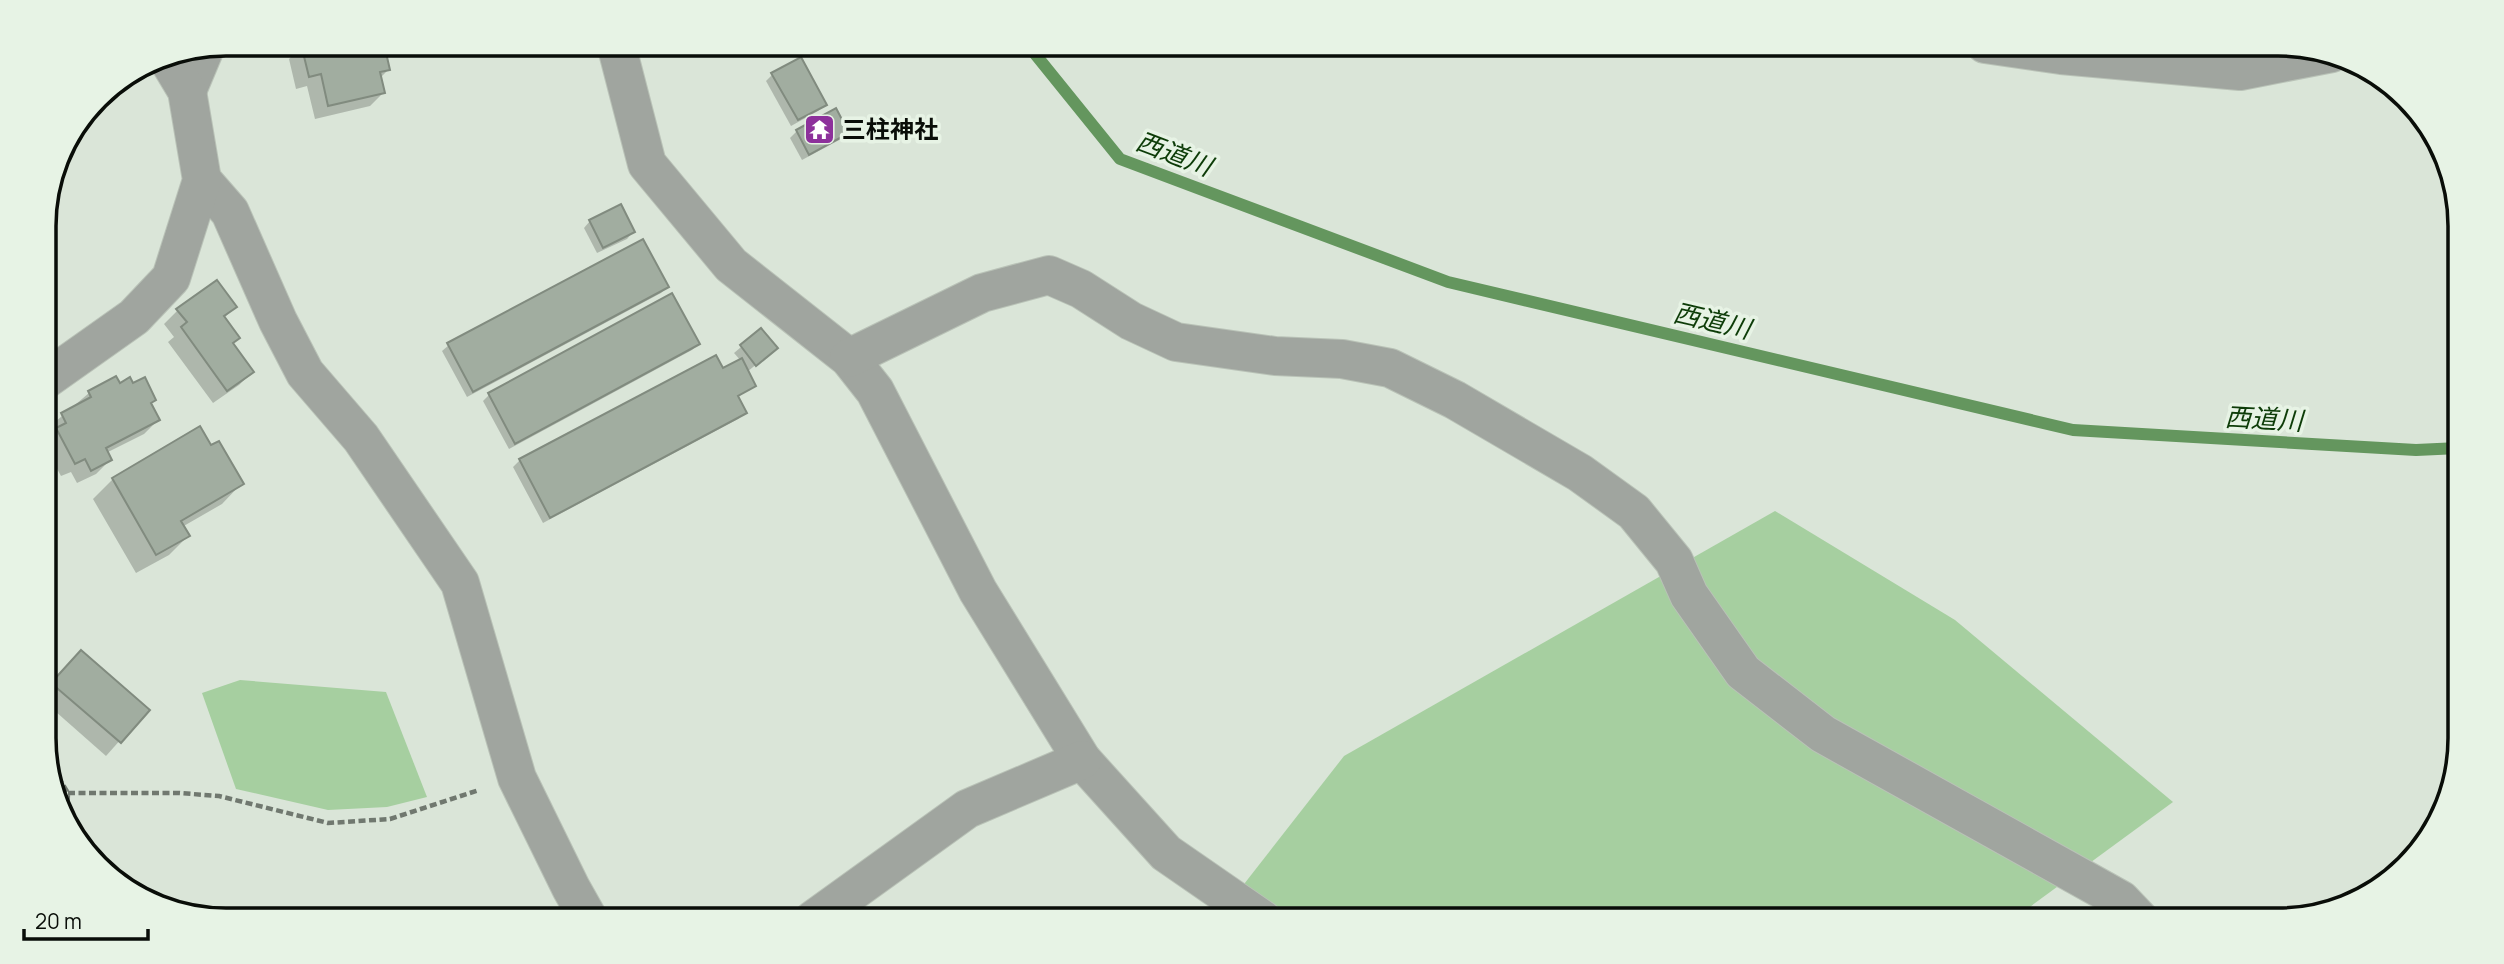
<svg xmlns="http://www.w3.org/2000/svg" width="2504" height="964" viewBox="0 0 2504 964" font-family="Manrope,'Noto Sans JP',sans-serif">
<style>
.green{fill:#a6cfa0}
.shadow{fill:#0003}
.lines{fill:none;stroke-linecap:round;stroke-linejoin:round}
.stream{stroke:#64965e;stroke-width:12}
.building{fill:#a1ada0;stroke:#818b7f;stroke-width:2}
.street-casing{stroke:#b9c2b7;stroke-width:40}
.path{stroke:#70786f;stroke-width:4.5;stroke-dasharray:7 3.5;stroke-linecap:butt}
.street{stroke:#a0a59f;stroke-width:38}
.labels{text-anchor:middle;stroke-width:7;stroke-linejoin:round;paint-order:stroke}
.poi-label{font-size:24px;font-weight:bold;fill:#090d08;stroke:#e7f3e5;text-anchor:start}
.water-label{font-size:26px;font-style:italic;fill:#0d3c08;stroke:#e7f3e5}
.rim{fill:none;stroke:#090d08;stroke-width:3.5}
</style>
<rect width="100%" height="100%" fill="#dae5d8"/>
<g class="green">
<polygon points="1775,511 1955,620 2173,802 2012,920 1216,920 1344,756"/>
<polygon points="240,680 386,692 427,797 387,807 328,810 236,789 202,693"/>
</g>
<g class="shadow">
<polygon points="298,44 383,44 389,69 380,78 383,93 370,106 315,119 307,86 296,89 289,59 299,49"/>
<polygon points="773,74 825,105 818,111 791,126 766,81"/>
<polygon points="797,131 847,133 841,139 802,160 790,138"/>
<polygon points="590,221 633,232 627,239 597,253 584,228"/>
<polygon points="667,287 661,293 467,397 442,351 449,345"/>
<polygon points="235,307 224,318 231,344 252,372 239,385 213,403 168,342 174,337 164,324 178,310"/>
<polygon points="761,330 769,354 747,372 754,385 737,398 745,413 738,419 543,523 513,467 520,460 741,361 734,353"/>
<polygon points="698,344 692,350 509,449 483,401 489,395"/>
<polygon points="116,378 119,385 149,404 158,420 144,434 106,453 110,460 96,474 77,483 71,472 61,476 45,447 45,441 52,435 48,428 89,393"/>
<polygon points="199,429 210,448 241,484 222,504 182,527 188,536 169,555 136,573 93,499 113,479"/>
<polygon points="67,666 147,710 106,756 47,704 47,689"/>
</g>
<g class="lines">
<polyline class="stream" points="1027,44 1120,159 1448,282 2073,430 2416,450 2459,448"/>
</g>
<g class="building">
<polygon points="301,44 384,44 390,70 380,72 385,93 328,106 321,74 309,77"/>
<polygon points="801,57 827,105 798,120 771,73"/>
<polygon points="836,108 849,133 809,155 796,130"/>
<polygon points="621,204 635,232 603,248 589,220"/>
<polygon points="643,239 669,287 473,392 447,343"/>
<polygon points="217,280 237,307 224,316 240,338 233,343 254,372 227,391 181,327 187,322 176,309"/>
<polygon points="672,293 700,344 515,444 488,393"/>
<polygon points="761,328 778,348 756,366 740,345"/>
<polygon points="716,355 723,368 742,358 756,386 738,396 747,413 550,518 519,459"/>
<polygon points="116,376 120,383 130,377 133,383 145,377 156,400 151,403 160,420 106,448 112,460 91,471 85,459 75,464 56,428 66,423 61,413 91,397 88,391"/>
<polygon points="200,426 211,445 219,441 244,484 181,521 190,536 156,555 112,478"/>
<polygon points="46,470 54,480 46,487"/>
<polygon points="81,650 150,710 121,743 51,683"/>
</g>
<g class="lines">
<defs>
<g id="street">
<polyline points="616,44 647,164 731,265 849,358 875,391 978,591 1082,760 1166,853 1263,920"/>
<polyline points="1985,44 2061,55 2240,71 2332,53"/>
<polyline points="187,91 205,48"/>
<polyline points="202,180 230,212 278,321 305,373 361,438 460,583 517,778 571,888 589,920"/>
<polyline points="849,358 982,293 1049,275 1081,289 1131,321 1176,342 1275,356 1342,359 1390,368 1455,400 1580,473 1634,512 1674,561 1689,595 1743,672 1823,734 2121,900 2140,920"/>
<polyline points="45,380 134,317 171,278 202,180 187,91 166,56"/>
<polyline points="813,920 967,809 1082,760"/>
</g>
</defs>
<use href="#street" class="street-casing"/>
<g class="path">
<polyline points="47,759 68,793 67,814"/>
<polyline points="68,793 179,793 219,796 328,823 390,819 479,790"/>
</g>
<use href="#street" class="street"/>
</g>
<defs>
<symbol id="temple-square" viewBox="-11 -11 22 22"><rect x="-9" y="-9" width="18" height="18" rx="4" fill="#8d319b" stroke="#e7f3e5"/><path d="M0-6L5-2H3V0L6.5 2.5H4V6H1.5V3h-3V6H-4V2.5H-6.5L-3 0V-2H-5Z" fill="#fff"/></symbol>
</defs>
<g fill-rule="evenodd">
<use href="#temple-square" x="802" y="112" width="35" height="35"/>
</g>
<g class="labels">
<g class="poi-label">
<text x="842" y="138">三柱神社</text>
</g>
<g class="water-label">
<text transform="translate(1174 154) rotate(21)" y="9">西道川</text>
<text transform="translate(1712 321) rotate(13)" y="9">西道川</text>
<text transform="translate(2264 419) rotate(3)" y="9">西道川</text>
</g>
</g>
<path d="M0 0H2504V964H0ZM226 56H2278A170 170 0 0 1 2448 226V738A170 170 0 0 1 2278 908H226A170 170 0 0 1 56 738V226A170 170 0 0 1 226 56Z" fill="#e7f3e5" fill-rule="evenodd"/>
<path class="rim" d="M226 56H2278A170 170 0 0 1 2448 226V738A170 170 0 0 1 2278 908H226A170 170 0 0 1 56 738V226A170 170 0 0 1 226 56Z"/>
<path d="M24 929v10h124v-10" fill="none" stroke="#090d08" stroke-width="3.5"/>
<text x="35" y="929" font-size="21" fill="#090d08" stroke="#e7f3e5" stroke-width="5" paint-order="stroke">20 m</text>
</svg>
